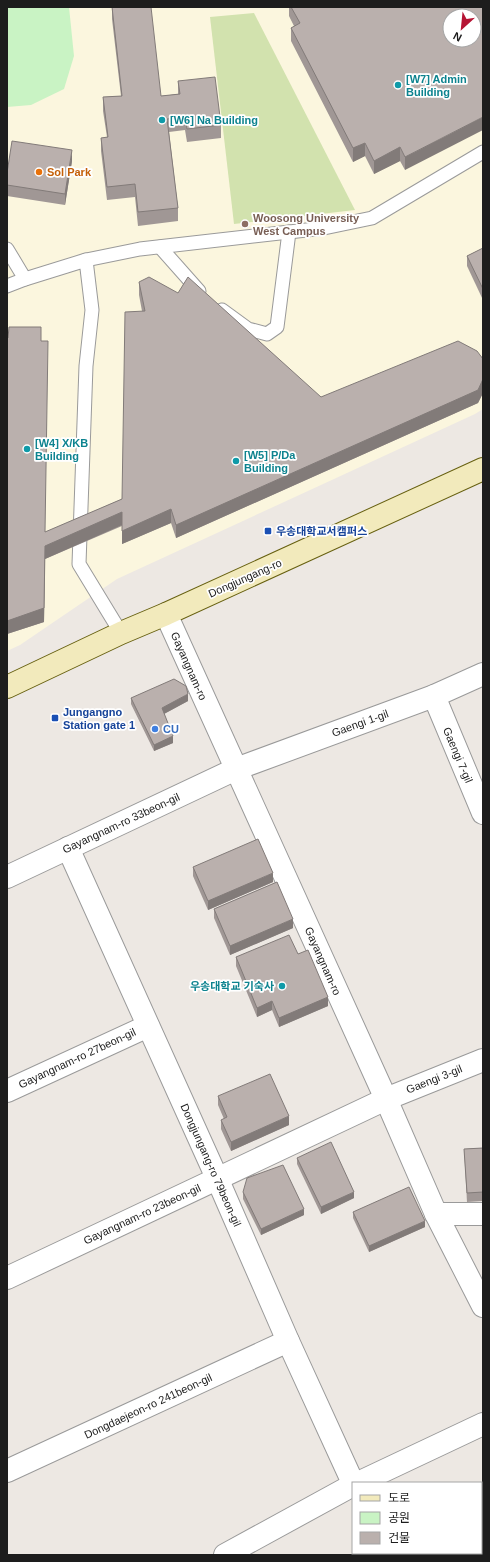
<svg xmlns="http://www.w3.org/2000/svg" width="490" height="1562" viewBox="0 0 490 1562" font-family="Helvetica,'Noto Sans KR',sans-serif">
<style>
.education{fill:#fbf6de;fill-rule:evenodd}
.grass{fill:#d2e2ae}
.park{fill:#c9f3c4}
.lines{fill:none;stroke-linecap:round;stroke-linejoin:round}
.lane-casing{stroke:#9a9a9a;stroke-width:15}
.street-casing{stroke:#9a9a9a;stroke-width:24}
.secondary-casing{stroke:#676010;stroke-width:24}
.lane{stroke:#fff;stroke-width:13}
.street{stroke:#fff;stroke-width:22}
.secondary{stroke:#f2eabc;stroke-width:22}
.wall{fill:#a09795}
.shaded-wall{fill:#827b79}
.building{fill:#bab0ad;stroke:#827b79;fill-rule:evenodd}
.culture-dot{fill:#0f9aa8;stroke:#fff;stroke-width:1.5}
.food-dot{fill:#e8710a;stroke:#fff;stroke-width:1.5}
.education-dot{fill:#8d6e63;stroke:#fff;stroke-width:1.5}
.transit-dot{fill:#1a4fb4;stroke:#fff;stroke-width:1.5}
.shop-dot{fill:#3f7fe0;stroke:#fff;stroke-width:1.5}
.labels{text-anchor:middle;stroke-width:3.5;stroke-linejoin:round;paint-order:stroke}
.culture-label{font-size:11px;font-weight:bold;fill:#0d838f;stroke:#fff;text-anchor:start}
.food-label{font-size:11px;font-weight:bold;fill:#c56008;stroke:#fff;text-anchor:start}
.education-label{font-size:11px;font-weight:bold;fill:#785e54;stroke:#fff;text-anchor:start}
.transit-label{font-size:11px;font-weight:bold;fill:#164399;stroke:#fff;text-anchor:start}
.street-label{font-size:11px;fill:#1d1d1d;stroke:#fff}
.shop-label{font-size:11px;font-weight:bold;fill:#366cbe;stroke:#fff;text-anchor:start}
</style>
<rect width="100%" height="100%" fill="#ede8e3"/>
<path class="education" d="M 7,7 L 483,7 L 483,409 L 475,414 L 117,579 L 20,645 L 7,651 ZM 450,16 L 474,16 L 474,40 L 450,40 Z"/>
<polygon class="grass" points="254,13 355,210 234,224 210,17"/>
<polygon class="park" points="7,7 69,7 74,56 64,89 31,105 7,107"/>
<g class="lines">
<defs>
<g id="lane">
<polyline points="160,247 199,291"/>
<polyline points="7,249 25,279"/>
<polyline points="86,260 140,249 324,228 372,218 483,152"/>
<polyline points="7,286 25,279 86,260 92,310 86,366 79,564 121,633"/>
<polyline points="222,310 248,329 267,334 277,327 289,232"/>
</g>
<g id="street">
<polyline points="166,614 386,1099 436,1214 483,1306"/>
<polyline points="434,696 483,813"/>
<polyline points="68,848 217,1178 288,1341 353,1483"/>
<polyline points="7,877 236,769 434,696 483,674"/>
<polyline points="7,1091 148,1026"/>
<polyline points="436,1214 483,1214"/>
<polyline points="7,1278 386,1099 483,1060"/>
<polyline points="7,1471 288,1341"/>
<polyline points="358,1483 483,1424"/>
<polyline points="364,1553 364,1555"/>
<polyline points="225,1555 353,1485"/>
</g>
<polyline id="secondary" points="7,687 121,633 166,614 483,469"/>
</defs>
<use href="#lane" class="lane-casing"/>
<use href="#street" class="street-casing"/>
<use href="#secondary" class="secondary-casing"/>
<use href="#lane" class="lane"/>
<use href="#street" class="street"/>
<use href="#secondary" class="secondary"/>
</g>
<g class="wall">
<polygon points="112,7 161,96 178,94 178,81 221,125 221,138 187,142 185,130 169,132 178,208 178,221 138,226 135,197 107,200 101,151 101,138 107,137 103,111 103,97 121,96 112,19"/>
<polygon points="289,7 483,7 405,170 400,161 374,174 365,156 353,162 291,41 291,28 294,26 289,16"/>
<polygon points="72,161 65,205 7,196 7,173"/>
<polygon points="483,248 483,300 467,266 467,256"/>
<polygon points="139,282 321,397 483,359 483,393 478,403 176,538 171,523 122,544 122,526 45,559 44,622 7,634 46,532 122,499 142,311 139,295"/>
<polygon points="131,698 188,701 164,714 173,743 154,751 131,704"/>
<polygon points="193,867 273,882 208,910 193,876"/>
<polygon points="214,909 293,928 230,955 214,918"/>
<polygon points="298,954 328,1006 279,1027 272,1010 257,1017 236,966 236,957"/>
<polygon points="218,1096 289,1125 231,1151 221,1129 221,1120 224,1119 218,1105"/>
<polygon points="483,1148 483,1201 467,1202 464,1149"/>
<polygon points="297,1158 354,1198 321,1214 297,1164"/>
<polygon points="243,1192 304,1215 261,1235 243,1199"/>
<polygon points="353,1212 425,1227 369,1252 353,1218"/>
</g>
<g class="shaded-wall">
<polygon points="483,117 483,130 405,170 405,157"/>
<polygon points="365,143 365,156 353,162 353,148"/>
<polygon points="400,147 400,161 374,174 374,161"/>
<polygon points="72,150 72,161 65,205 65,194"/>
<polygon points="483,379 483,393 478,403 176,538 176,525"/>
<polygon points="171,509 171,523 122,544 122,531"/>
<polygon points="122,512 122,525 45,559 44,622 7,634 7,621 45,546"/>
<polygon points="188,694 188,701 162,715 162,708"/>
<polygon points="173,736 173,743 154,751 154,745"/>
<polygon points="273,873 273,882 208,910 208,901"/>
<polygon points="293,919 293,928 230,955 230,946"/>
<polygon points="328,997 328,1006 279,1027 279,1018"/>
<polygon points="272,1001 272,1010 257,1017 257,1008"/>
<polygon points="289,1116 289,1125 231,1151 231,1142"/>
<polygon points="354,1192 354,1198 321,1214 321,1207"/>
<polygon points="304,1209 304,1215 261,1235 261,1229"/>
<polygon points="425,1221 425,1227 369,1252 369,1246"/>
</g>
<g class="building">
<polygon points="112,7 151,7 161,96 180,94 178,81 215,77 221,125 187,129 185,117 167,119 178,208 138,212 135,184 107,187 101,138 108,137 103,97 122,96"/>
<path d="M 291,7 L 483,7 L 483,117 L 405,157 L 400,147 L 374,161 L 365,143 L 353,148 L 291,28 L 300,23 ZM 450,16 L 474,16 L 474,40 L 450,40 Z"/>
<polygon points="12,141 72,150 65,194 7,185 7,173"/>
<polygon points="483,248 483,289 467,256"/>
<polygon points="149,277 178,293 188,277 321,397 458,341 477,351 483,359 483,379 478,390 176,525 171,509 122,531 122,512 45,546 44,608 7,621 7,338 8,338 9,327 41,327 41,341 48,341 45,532 122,499 125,312 145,311 139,282"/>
<polygon points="174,679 186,686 188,694 162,708 173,736 154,745 131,698"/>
<polygon points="258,839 273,873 208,901 193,867"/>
<polygon points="277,882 293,919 230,946 214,909"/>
<polygon points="289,935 298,954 308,950 328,997 279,1018 272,1001 257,1008 236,957"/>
<polygon points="270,1074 289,1116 231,1142 221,1120 227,1117 218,1096"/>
<polygon points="331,1142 354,1192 321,1207 297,1158"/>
<polygon points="483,1148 483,1192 467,1193 464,1149"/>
<polygon points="283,1165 304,1209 261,1229 243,1192 247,1178"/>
<polygon points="409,1187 425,1221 369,1246 353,1212"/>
</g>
<g class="culture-dot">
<circle cx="398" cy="85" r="4"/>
<circle cx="162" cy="120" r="4"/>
<circle cx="27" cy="449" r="4"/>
<circle cx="236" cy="461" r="4"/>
<circle cx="282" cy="986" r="4"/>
</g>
<circle class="food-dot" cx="39" cy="172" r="4"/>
<circle class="education-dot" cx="245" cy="224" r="4"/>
<g class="transit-dot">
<rect x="264" y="527" width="8" height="8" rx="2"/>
<rect x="51" y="714" width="8" height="8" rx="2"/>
</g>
<circle class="shop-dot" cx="155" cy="729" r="4"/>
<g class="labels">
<g class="culture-label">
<text x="406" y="83">[W7] Admin<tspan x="406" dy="13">Building</tspan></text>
<text x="170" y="124">[W6] Na Building</text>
<text x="35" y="447">[W4] X/KB<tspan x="35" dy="13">Building</tspan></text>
<text x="244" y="459">[W5] P/Da<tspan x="244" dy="13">Building</tspan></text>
<text x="274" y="990" text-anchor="end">우송대학교 기숙사</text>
</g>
<g class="food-label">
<text x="47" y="176">Sol Park</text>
</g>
<g class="education-label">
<text x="253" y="222">Woosong University<tspan x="253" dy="13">West Campus</tspan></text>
</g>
<g class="transit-label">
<text x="276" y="535">우송대학교서캠퍼스</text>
<text x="63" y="716">Jungangno<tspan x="63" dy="13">Station gate 1</tspan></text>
</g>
<g class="street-label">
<text transform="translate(245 578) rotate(-24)" y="4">Dongjungang-ro</text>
<text transform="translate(189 666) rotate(66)" y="4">Gayangnam-ro</text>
<text transform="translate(360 723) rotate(-20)" y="4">Gaengi 1-gil</text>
<text transform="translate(458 755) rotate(67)" y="4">Gaengi 7-gil</text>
<text transform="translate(121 823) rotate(-25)" y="4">Gayangnam-ro 33beon-gil</text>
<text transform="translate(323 961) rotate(66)" y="4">Gayangnam-ro</text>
<text transform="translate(77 1058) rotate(-25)" y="4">Gayangnam-ro 27beon-gil</text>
<text transform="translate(434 1079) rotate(-22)" y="4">Gaengi 3-gil</text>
<text transform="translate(211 1165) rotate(66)" y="4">Dongjungang-ro 79beon-gil</text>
<text transform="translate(142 1214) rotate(-25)" y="4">Gayangnam-ro 23beon-gil</text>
<text transform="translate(148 1406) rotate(-25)" y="4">Dongdaejeon-ro 241beon-gil</text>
</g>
<g class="shop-label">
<text x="163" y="733">CU</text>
</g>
</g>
<rect width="490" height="1562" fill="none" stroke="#1d1d1d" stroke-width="16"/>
<rect x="352" y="1482" width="130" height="72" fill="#ffffff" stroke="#a5a5a5"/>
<rect x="360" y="1495" width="20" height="6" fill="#f2eabc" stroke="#a5a5a5"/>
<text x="388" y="1502" font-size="12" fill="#1d1d1d">도로</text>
<rect x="360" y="1512" width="20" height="12" fill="#c9f3c4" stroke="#a5a5a5"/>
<text x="388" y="1522" font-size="12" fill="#1d1d1d">공원</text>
<rect x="360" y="1532" width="20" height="12" fill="#bab0ad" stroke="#a5a5a5"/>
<text x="388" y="1542" font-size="12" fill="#1d1d1d">건물</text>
<g transform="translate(462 28) rotate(207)"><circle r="19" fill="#ffffff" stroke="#a5a5a5"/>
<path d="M0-3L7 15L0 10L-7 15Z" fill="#b51434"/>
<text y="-6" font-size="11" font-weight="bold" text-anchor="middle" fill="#1d1d1d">N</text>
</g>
</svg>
